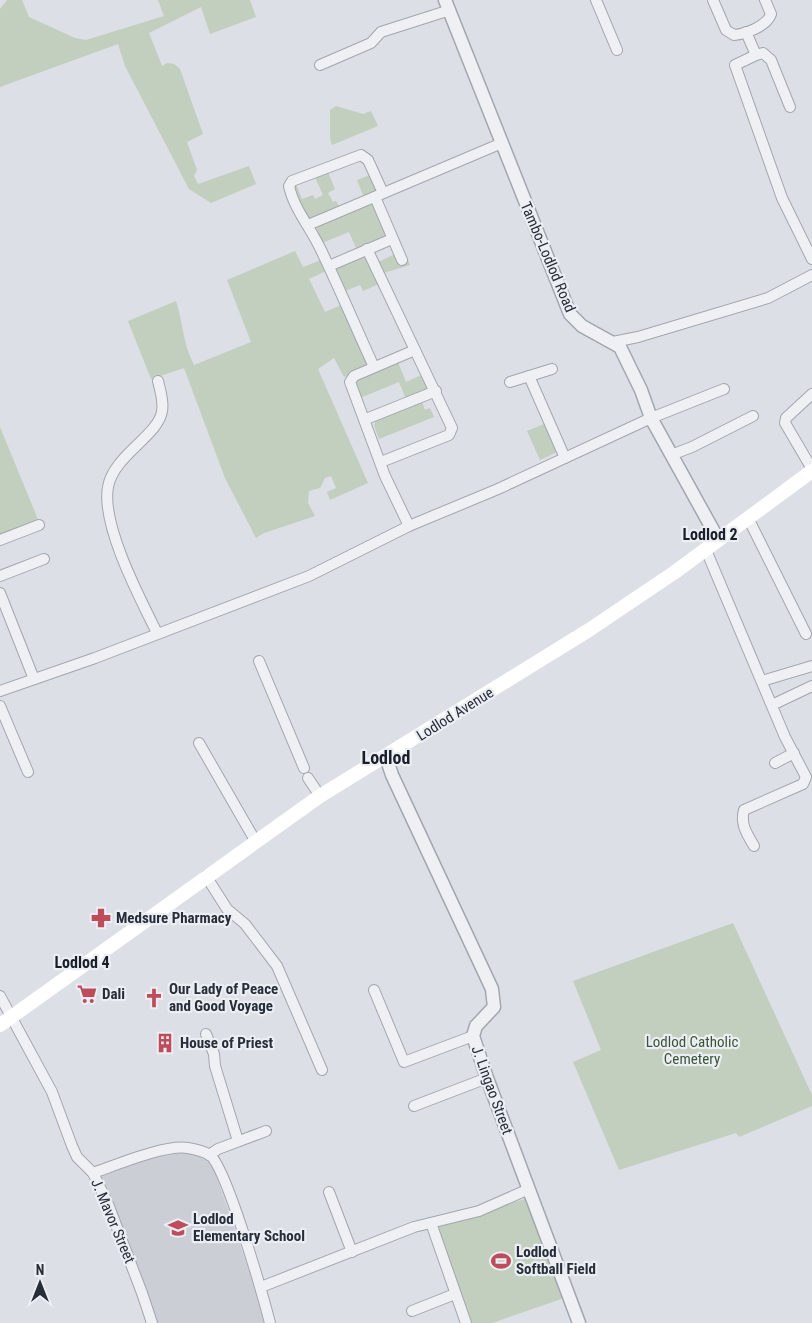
<svg xmlns="http://www.w3.org/2000/svg" width="812" height="1323" viewBox="0 0 812 1323" font-family="'Roboto Condensed',sans-serif">
<style>
.built{fill:#cbcfd5}
.green{fill:#c2cebe}
.lines{fill:none;stroke-linecap:round;stroke-linejoin:round}
.minor-casing{stroke:#a2a6ae;stroke-width:12}
.tertiary-casing{stroke:#a2a6ae;stroke-width:15}
.minor{stroke:#eef0f4;stroke-width:10}
.tertiary{stroke:#eef0f4;stroke-width:12}
.secondary{stroke:#fff;stroke-width:14}
.labels{text-anchor:middle;stroke-width:4.5;stroke-linejoin:round;paint-order:stroke}
.street-label{font-size:15px;fill:#282e39;stroke:#ebeef3}
.poi-label{font-size:15px;font-weight:bold;fill:#282e39;stroke:#ebeef3;text-anchor:start}
.park-label{font-size:15px;fill:#3b5436;stroke:#ebeef3}
.neighbourhood-label{font-size:16px;font-weight:bold;fill:#1a1f2a;stroke:#ebeef3}
.quarter-label{font-size:18px;font-weight:bold;fill:#1a1f2a;stroke:#ebeef3}
</style>
<rect width="100%" height="100%" fill="#dcdfe5"/>
<polygon class="built" points="179,1151 192,1152 204,1158 214,1169 267,1323 156,1323 99,1173"/>
<g class="green">
<polygon points="7,0 22,0 29,17 75,38 86,40 164,16 158,0 250,0 256,17 210,34 201,7 149,33 162,66 167,63 174,64 180,69 203,134 187,142 197,170 194,176 198,184 249,166 256,184 211,203 189,189 125,66 118,44 0,87 0,9"/>
<polygon points="336,106 363,114 371,111 378,126 332,145 330,138 330,110"/>
<polygon points="328,172 335,189 328,193 333,202 336,201 339,206 328,213 306,219 294,186 296,184 302,199 313,195 315,199 323,195 315,177"/>
<polygon points="370,175 377,190 364,198 357,180"/>
<polygon points="370,204 374,205 386,235 385,238 357,250 349,232 322,243 316,226"/>
<path d="M 295,251 L 303,267 L 321,260 L 326,271 L 309,279 L 325,312 L 341,305 L 369,363 L 367,367 L 344,377 L 334,358 L 318,369 L 368,483 L 330,500 L 327,492 L 336,488 L 331,476 L 325,478 L 320,488 L 309,491 L 308,503 L 315,516 L 264,533 L 256,538 L 225,478 L 184,368 L 151,379 L 128,321 L 176,301 C 183,323 183,344 194,365 L 251,342 L 227,280 Z"/>
<polygon points="395,254 399,263 408,260 410,265 384,273 378,262"/>
<polygon points="365,255 379,284 363,291 360,285 345,291 335,271 335,267"/>
<polygon points="398,362 406,382 424,374 429,390 406,399 399,382 360,398 355,382 359,378"/>
<polygon points="422,402 425,410 430,408 434,417 379,439 374,425 376,420"/>
<polygon points="544,424 557,452 540,460 527,431"/>
<polygon points="0,427 39,522 0,536"/>
<polygon points="733,923 812,1095 812,1106 739,1137 736,1133 619,1170 573,1062 601,1050 573,981"/>
<polygon points="532,1197 567,1297 492,1323 471,1323 435,1225"/>
</g>
<g class="lines">
<defs>
<g id="minor">
<polyline points="596,0 617,50"/>
<path d="M 713,0 L 726,30 L 734,35 C 746,34 767,26 771,14 L 765,0"/>
<polyline points="746,32 756,55 763,53 771,60 790,107"/>
<polyline points="756,55 735,65 782,198 812,259"/>
<polyline points="320,65 371,43 381,32 450,10"/>
<polyline points="375,197 402,260"/>
<polyline points="308,225 502,143"/>
<polyline points="367,249 452,428 449,435 381,462"/>
<polyline points="329,266 392,239"/>
<polyline points="613,342 638,337 768,298 812,275"/>
<path d="M 374,367 C 356,328 339,287 320,248 C 310,227 294,209 289,186 L 292,181 L 361,155 L 368,160 L 383,193"/>
<polyline points="529,376 565,458"/>
<polyline points="510,382 552,369"/>
<polyline points="812,394 786,418 785,423 812,469"/>
<polyline points="366,419 436,391"/>
<polyline points="671,455 692,447 753,416"/>
<polyline points="748,518 806,634"/>
<polyline points="409,526 385,476 350,382 354,376 415,350"/>
<polyline points="0,540 39,525"/>
<path d="M 706,550 L 785,737 L 806,777 L 803,784 L 744,810 C 740,824 747,834 754,846"/>
<polyline points="0,576 44,559"/>
<polyline points="0,593 34,679"/>
<path d="M 157,633 C 140,598 101,525 108,487 C 113,456 159,435 162,411 C 164,401 160,390 158,381"/>
<polyline points="259,661 304,768"/>
<polyline points="762,681 812,666"/>
<polyline points="0,691 95,658 309,576 409,526 498,489 651,418 724,389"/>
<polyline points="772,705 812,686"/>
<polyline points="0,706 28,772"/>
<polyline points="199,743 256,842"/>
<polyline points="775,763 794,753"/>
<polyline points="308,778 320,796"/>
<polyline points="206,876 227,909 245,924 277,966 322,1070"/>
<polyline points="374,990 404,1062 473,1036"/>
<polyline points="0,996 52,1092 72,1146 77,1157 93,1173 108,1204 142,1293 152,1323"/>
<polyline points="206,1034 214,1054 215,1066 238,1141"/>
<polyline points="414,1106 487,1078"/>
<polyline points="209,1155 218,1149 266,1131"/>
<path d="M 93,1173 C 116,1165 166,1144 188,1148 C 194,1149 205,1152 210,1155 C 227,1169 263,1296 270,1323"/>
<polyline points="329,1192 352,1252"/>
<polyline points="431,1223 466,1323"/>
<polyline points="261,1287 414,1227 479,1211 529,1189"/>
<polyline points="412,1311 455,1294"/>
</g>
<g id="tertiary">
<polyline points="445,0 570,314 582,326 620,347 641,390 651,418 718,539"/>
<polyline points="386,757 392,775 492,989 494,1007 476,1026 473,1036 487,1078 579,1323"/>
</g>
</defs>
<use href="#minor" class="minor-casing"/>
<use href="#tertiary" class="tertiary-casing"/>
<use href="#minor" class="minor"/>
<use href="#tertiary" class="tertiary"/>
<polyline class="secondary" points="0,1025 320,796 589,630 675,572 812,471"/>
</g>
<defs>
<symbol id="pharmacy-bare" viewBox="-9 -9 18 18"><path d="M-2-6h4v4h4v4h-4v4h-4v-4h-4v-4h4Z" fill="#bf4c5b" stroke="#ebeef3" stroke-width="2.5" paint-order="stroke"/></symbol>
<symbol id="supermarket-bare" viewBox="-9 -9 18 18"><path d="M-6-5.5h2.5l.6 2H6L4.5 2H-2.5L-4.4-4H-6ZM-1.5 3.2a1.3 1.3 0 1 0 .1 0ZM3 3.2a1.3 1.3 0 1 0 .1 0Z" fill="#bf4c5b" stroke="#ebeef3" stroke-width="2.5" paint-order="stroke"/></symbol>
<symbol id="church-bare" viewBox="-9 -9 18 18"><path d="M-1.2-6h2.4v3.5h3.3v2.4h-3.3V6h-2.4V-.1h-3.3v-2.4h3.3Z" fill="#bf4c5b" stroke="#ebeef3" stroke-width="2.5" paint-order="stroke"/></symbol>
<symbol id="building-bare" viewBox="-9 -9 18 18"><path d="M-4-6H4V6H1V3H-1V6H-4ZM-2.5-4.3h1.7v1.8h-1.7ZM.8-4.3h1.7v1.8H.8ZM-2.5-1h1.7V.8h-1.7ZM.8-1h1.7V.8H.8Z" fill="#bf4c5b" stroke="#ebeef3" stroke-width="2.5" paint-order="stroke"/></symbol>
<symbol id="school-bare" viewBox="-9 -9 18 18"><path d="M0-5L7-2L0 1L-7-2ZM-4 1L0 2.5L4 1V4Q0 6-4 4Z" fill="#bf4c5b" stroke="#ebeef3" stroke-width="2.5" paint-order="stroke"/></symbol>
<symbol id="stadium-bare" viewBox="-9 -9 18 18"><path d="M0-5a6.5 5 0 1 0 0 10a6.5 5 0 1 0 0-10ZM-3.5-1.8h7v3.6h-7Z" fill="#bf4c5b" stroke="#ebeef3" stroke-width="2.5" paint-order="stroke"/></symbol>
</defs>
<g fill-rule="evenodd">
<use href="#pharmacy-bare" x="87" y="904" width="28" height="28"/>
<use href="#supermarket-bare" x="73" y="980" width="28" height="28"/>
<use href="#church-bare" x="140" y="984" width="28" height="28"/>
<use href="#building-bare" x="151" y="1029" width="28" height="28"/>
<use href="#school-bare" x="164" y="1214" width="28" height="28"/>
<use href="#stadium-bare" x="487" y="1247" width="28" height="28"/>
</g>
<g class="labels">
<g class="street-label">
<text transform="translate(548 257) rotate(67)" y="5">Tambo-Lodlod Road</text>
<text transform="translate(455 714) rotate(-32)" y="5">Lodlod Avenue</text>
<text transform="translate(492 1090) rotate(70)" y="5">J. Lingao Street</text>
<text transform="translate(113 1221) rotate(67)" y="5">J. Mavor Street</text>
</g>
<g class="poi-label">
<text x="116" y="923">Medsure Pharmacy</text>
<text x="169" y="994">Our Lady of Peace<tspan x="169" dy="17">and Good Voyage</tspan></text>
<text x="102" y="999">Dali</text>
<text x="180" y="1048">House of Priest</text>
<text x="193" y="1224">Lodlod<tspan x="193" dy="17">Elementary School</tspan></text>
<text x="516" y="1257">Lodlod<tspan x="516" dy="17">Softball Field</tspan></text>
</g>
<g class="park-label">
<text x="692" y="1047">Lodlod Catholic<tspan x="692" dy="17">Cemetery</tspan></text>
</g>
<g class="neighbourhood-label">
<text x="710" y="540">Lodlod 2</text>
<text x="82" y="968">Lodlod 4</text>
</g>
<g class="quarter-label">
<text x="386" y="764">Lodlod</text>
</g>
</g>
<g transform="translate(40 1283)" stroke="#ebeef3" stroke-width="4" paint-order="stroke">
<path d="M0-4L9 19L0 12L-9 19Z" fill="#282e39"/>
<text y="-8" font-size="14" font-weight="bold" text-anchor="middle" fill="#282e39">N</text>
</g>
</svg>
